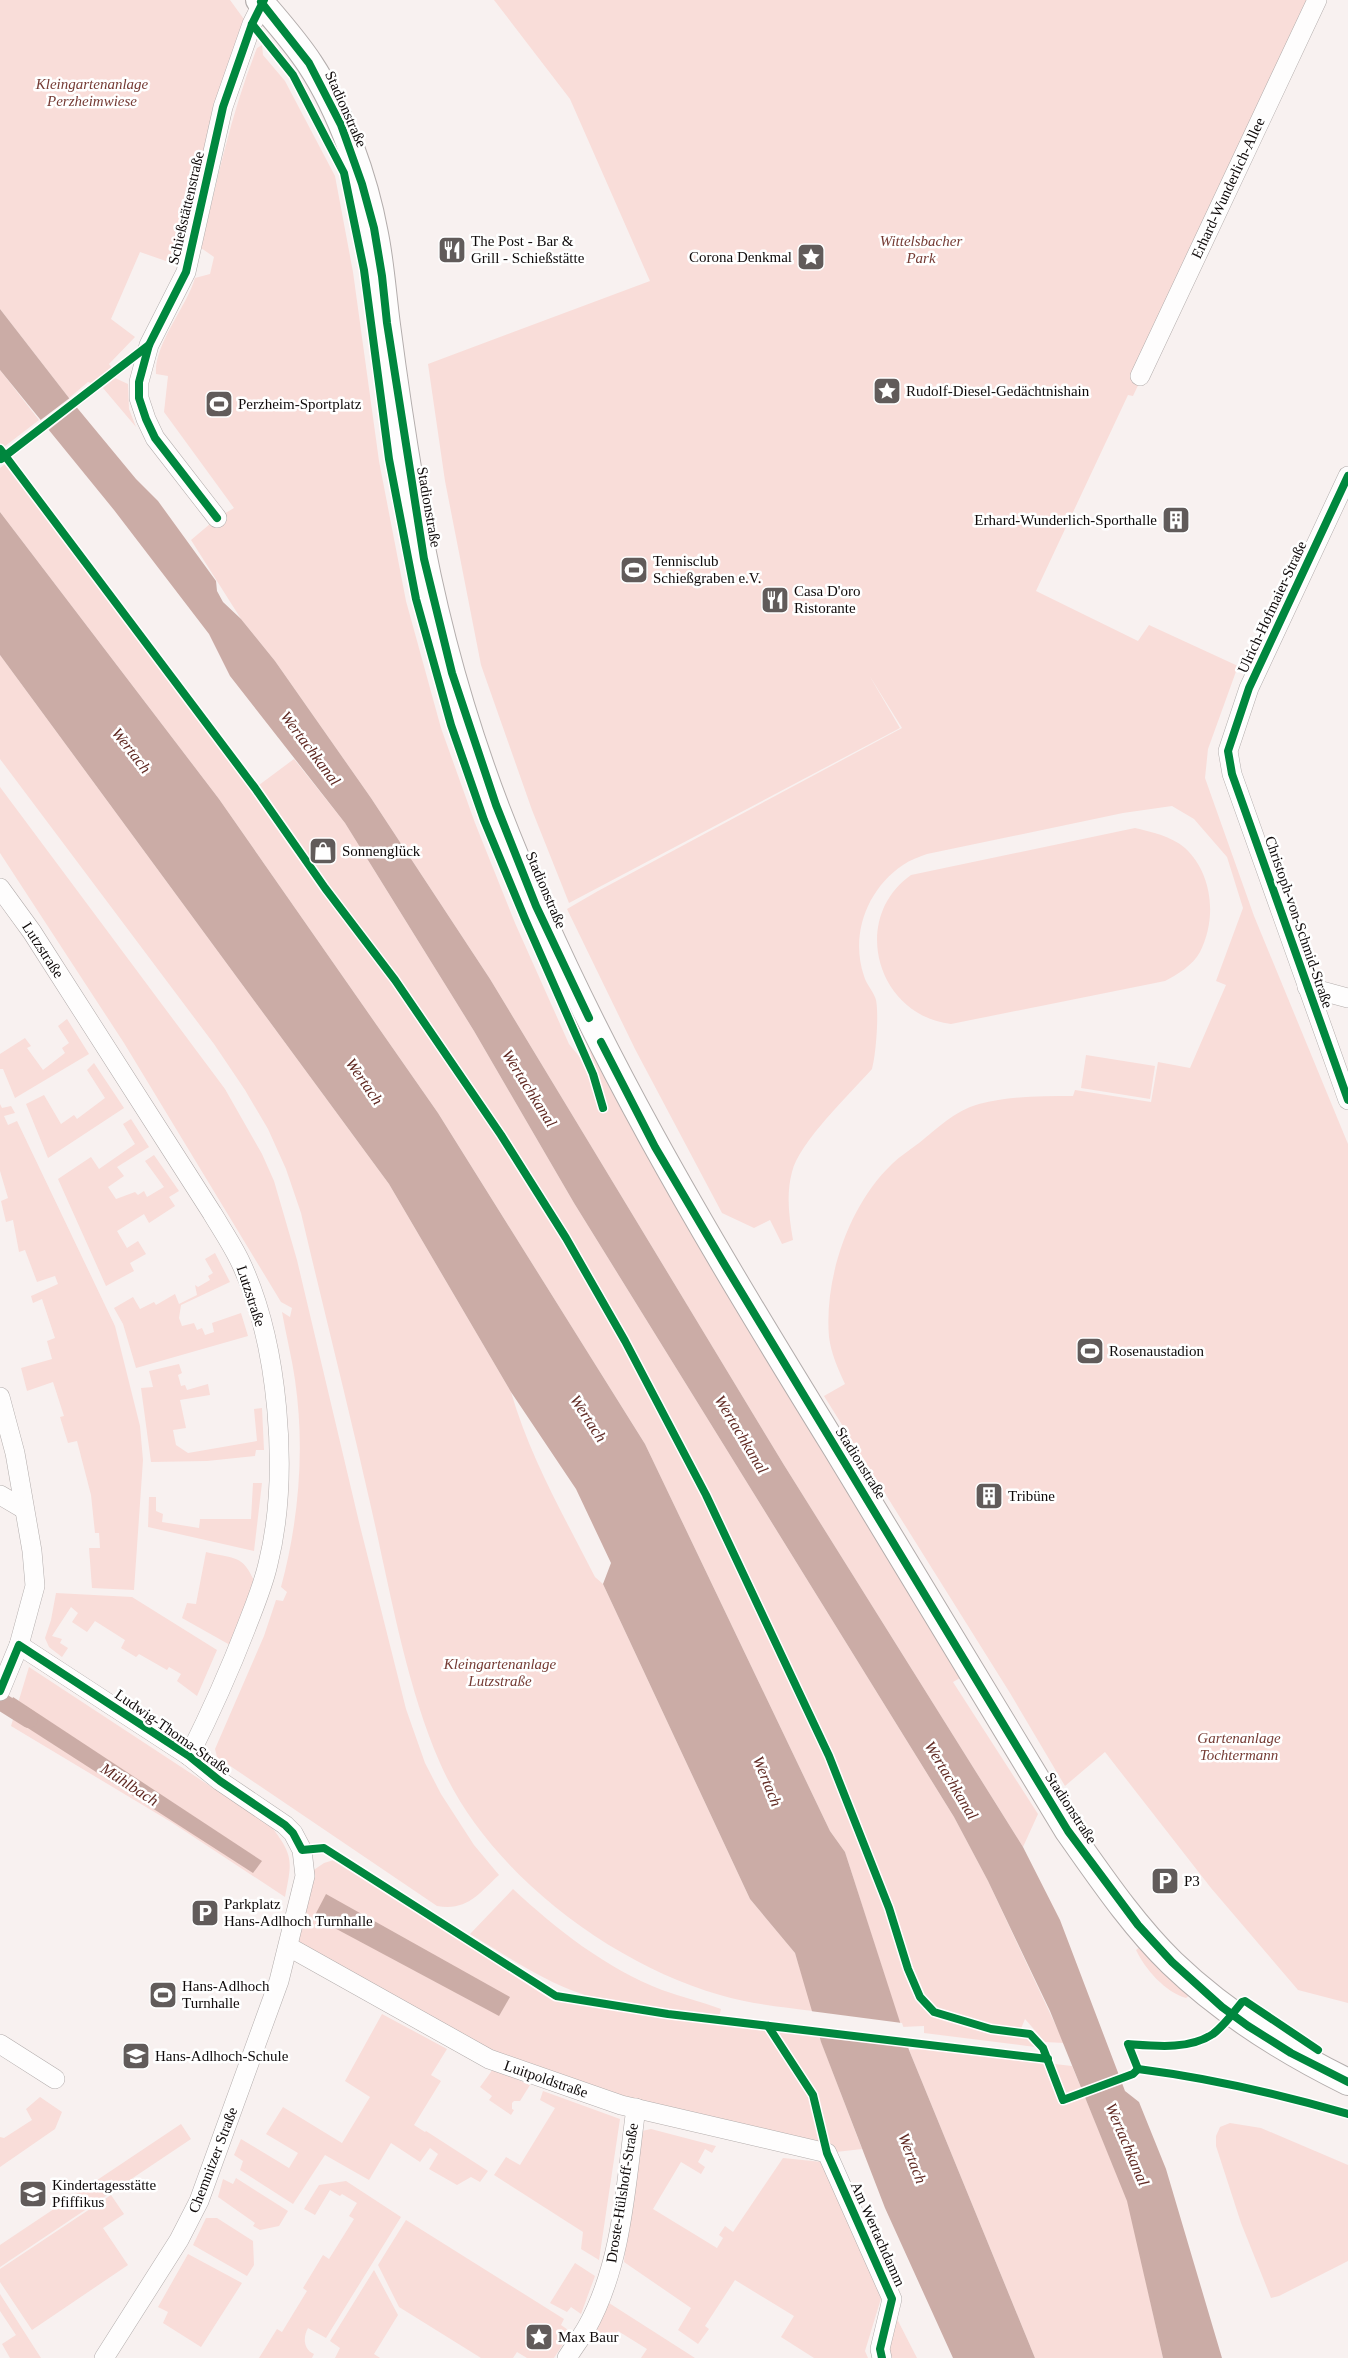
<svg xmlns="http://www.w3.org/2000/svg" width="1348" height="2358" viewBox="0 0 1348 2358" font-family="Georgia,serif">
<style>
.green{fill:#f9ddd9}
.water{fill:#cbaca6}
.pier{fill:#f8f1f0}
.lines{fill:none;stroke-linecap:round;stroke-linejoin:round}
.canal{stroke:#cbaca6;stroke-width:18}
.street-casing{stroke:#b3adac;stroke-width:20}
.secondary-casing{stroke:#b3adac;stroke-width:28}
.street{stroke:#fefdfd;stroke-width:19}
.secondary{stroke:#fefdfd;stroke-width:26}
.cycleway-casing{stroke:#fff;stroke-width:11}
.cycleway{stroke:#00873e;stroke-width:8}
.labels{text-anchor:middle;stroke-width:5;stroke-linejoin:round;paint-order:stroke}
.park-label{font-size:15px;font-style:italic;fill:#753b34;stroke:#fff}
.street-label{font-size:15px;fill:#0f0a0a;stroke:#fff}
.poi-label{font-size:15px;fill:#0f0a0a;stroke:#fff;text-anchor:start}
.water-label{font-size:16px;font-style:italic;fill:#602922;stroke:#fff}
</style>
<rect width="100%" height="100%" fill="#f8f1f0"/>
<g class="green">
<polygon points="0,0 230,0 246,22 183,267 140,252 111,319 135,337 109,364 114,371 97,385 88,382 69,398 0,309"/>
<path d="M 494,0 L 1320,0 L 1133,396 L 1128,395 L 1036,591 L 1138,641 L 1149,625 L 1238,666 L 1208,749 L 1205,778 L 1254,916 L 1348,1144 L 1348,2003 L 1298,1990 L 1211,1888 L 1105,1752 L 1065,1786 L 1010,1693 L 824,1396 L 845,1384 C 838,1369 831,1353 829,1337 C 824,1278 849,1205 892,1164 C 900,1156 910,1150 919,1143 C 938,1128 954,1111 979,1104 C 1009,1096 1041,1096 1073,1096 L 1075,1090 L 1151,1102 L 1158,1062 L 1190,1068 L 1226,985 L 1216,981 L 1243,908 L 1227,857 L 1194,819 L 1172,806 L 1123,813 L 927,854 C 919,857 910,860 903,865 C 867,889 850,935 864,976 C 866,984 874,992 876,1000 C 879,1015 876,1055 872,1069 C 851,1093 799,1142 792,1172 C 786,1194 789,1217 793,1240 L 782,1244 L 770,1220 L 754,1228 L 722,1213 L 635,1049 L 567,909 L 598,891 L 902,728 L 869,675 L 900,728 L 569,903 L 532,810 L 481,665 L 445,481 L 428,364 L 650,281 L 570,99 Z"/>
<path d="M 262,45 L 263,55 L 285,81 L 335,176 L 353,272 L 379,461 L 406,601 L 441,728 L 475,823 L 515,923 L 569,1044 L 593,1073 L 588,1036 L 971,1672 L 953,1682 L 1038,1814 L 1023,1847 L 784,1465 L 490,979 L 371,798 L 275,661 L 241,619 L 191,540 L 217,518 L 234,508 L 164,412 L 168,376 L 156,374 C 154,344 186,308 195,278 L 210,274 L 214,257 L 201,248 C 217,181 231,113 257,48 Z"/>
<polygon points="0,370 39,420 0,450"/>
<polygon points="115,378 128,384 129,409 136,427 103,388"/>
<polygon points="9,461 255,788 294,759 345,823 474,1031 574,1203 954,1817 988,1881 1064,2043 1045,2042 1025,2019 1020,2031 1043,2048 924,2033 924,2026 901,2027 845,1852 830,1831 645,1444 438,1113 219,799 0,512 0,468"/>
<path d="M 0,655 L 389,1184 L 511,1392 C 530,1458 564,1516 595,1577 L 603,1584 L 750,1899 L 795,1953 L 813,2011 C 782,2007 750,2004 720,1995 C 609,1963 487,1871 440,1763 C 406,1685 390,1590 371,1507 C 349,1409 324,1311 301,1213 L 286,1169 L 268,1129 L 245,1090 L 214,1044 L 0,759 Z"/>
<path d="M 0,787 L 225,1089 L 262,1154 L 274,1181 L 297,1260 L 359,1522 L 406,1709 L 425,1763 L 441,1794 L 474,1845 L 499,1875 C 478,1894 468,1911 437,1906 L 217,1757 L 215,1749 L 264,1636 L 276,1600 L 283,1601 L 287,1592 L 281,1587 C 299,1520 305,1449 295,1380 C 292,1358 286,1335 282,1312 L 290,1317 L 292,1308 L 281,1302 L 124,1043 L 0,853 Z"/>
<path d="M 1135,828 C 1152,832 1171,836 1185,848 C 1213,874 1217,919 1200,952 C 1193,965 1177,975 1165,981 L 951,1024 C 876,1015 850,918 911,875 Z"/>
<polygon points="67,1019 89,1054 15,1098 3,1069 0,1069 0,1054 25,1038 31,1046 27,1048 43,1070 65,1053 62,1048 69,1043 58,1026"/>
<polygon points="1086,1055 1155,1066 1150,1099 1081,1088"/>
<polygon points="94,1063 124,1108 48,1158 26,1104 44,1095 61,1124 74,1115 77,1119 105,1098 87,1070"/>
<polygon points="0,1104 2,1108 11,1106 15,1113 4,1116 8,1125 17,1121 115,1326 140,1426 143,1460 134,1590 92,1588 89,1548 100,1548 99,1533 95,1533 91,1495 77,1441 68,1443 60,1417 64,1416 53,1382 27,1391 21,1368 52,1359 47,1341 55,1338 42,1299 33,1303 31,1296 58,1284 55,1276 37,1282 25,1250 19,1252 13,1220 6,1222 1,1201 8,1198 0,1171"/>
<polygon points="131,1119 149,1147 117,1167 124,1176 108,1187 116,1199 135,1192 138,1195 144,1191 147,1197 164,1187 145,1161 154,1155 179,1191 169,1197 175,1206 149,1223 144,1214 117,1231 127,1248 138,1241 146,1254 130,1263 134,1271 106,1286 58,1179 91,1157 99,1169 135,1144 123,1124"/>
<polygon points="215,1253 230,1282 181,1305 179,1318 182,1326 194,1323 197,1330 202,1328 205,1335 214,1332 212,1323 241,1313 248,1336 136,1368 123,1324 114,1308 133,1297 140,1309 154,1302 156,1305 175,1294 179,1304 197,1295 195,1285 198,1287 210,1280 208,1276 213,1273 205,1259"/>
<polygon points="179,1364 182,1373 178,1375 181,1386 185,1385 187,1390 208,1384 210,1395 180,1400 186,1428 173,1430 176,1445 188,1453 257,1441 254,1409 262,1408 264,1450 256,1450 255,1456 207,1461 151,1462 141,1388 153,1387 149,1371"/>
<polygon points="253,1483 262,1483 254,1551 148,1527 149,1497 156,1497 156,1511 163,1514 162,1522 199,1528 200,1519 251,1519"/>
<path d="M 206,1552 C 234,1559 243,1554 255,1583 L 230,1645 L 182,1618 L 187,1603 L 196,1604 Z"/>
<polygon points="56,1593 132,1597 217,1650 197,1696 177,1681 181,1674 169,1667 167,1670 139,1654 136,1657 121,1648 125,1640 95,1621 87,1632 72,1622 78,1613 71,1607 52,1636 62,1639 60,1643 68,1648 62,1657 49,1647 45,1638 51,1620"/>
<path d="M 29,1667 L 271,1826 C 294,1856 292,1861 285,1897 L 171,1822 L 11,1726 Z"/>
<polygon points="337,1859 546,1996 660,2016 819,2036 862,2149 827,2153 489,2059 289,1946 305,1876 324,1863"/>
<path d="M 513,1889 C 556,1929 607,1969 662,1990 C 682,1997 702,2002 721,2009 L 719,2017 C 674,2011 625,2010 582,1994 C 541,1980 507,1956 470,1934 Z"/>
<path d="M 1140,1947 L 1190,1995 L 1186,1998 C 1165,1992 1145,1969 1136,1950 Z"/>
<polygon points="382,2014 447,2049 431,2075 441,2081 414,2125 425,2132 426,2131 488,2171 480,2182 471,2177 457,2185 429,2169 438,2154 430,2148 420,2162 391,2143 369,2180 325,2155 293,2204 240,2170 243,2161 234,2155 241,2139 289,2168 298,2153 266,2134 283,2107 342,2143 370,2097 345,2081"/>
<polygon points="924,2049 1072,2066 1128,2201 1163,2358 1035,2358 909,2050"/>
<polygon points="493,2069 530,2085 520,2101 514,2101 512,2103 512,2109 514,2110 511,2115 489,2100 492,2096 480,2087"/>
<polygon points="543,2091 620,2119 599,2260 581,2249 583,2232 494,2175 506,2157 520,2165 555,2108 540,2100"/>
<polygon points="40,2097 62,2112 55,2129 0,2167 0,2137 4,2138 32,2120 26,2109"/>
<polygon points="1230,2123 1261,2128 1348,2165 1348,2261 1279,2296 1271,2298 1241,2223 1216,2146 1216,2136 1220,2127"/>
<polygon points="181,2124 191,2139 0,2267 0,2245"/>
<polygon points="651,2129 716,2146 712,2153 705,2149 698,2162 705,2167 701,2174 681,2162 653,2209 717,2248 723,2238 719,2235 725,2226 733,2232 783,2158 822,2162 883,2292 865,2351 868,2358 814,2358 781,2337 794,2316 735,2280 705,2326 709,2329 698,2344 678,2330 691,2308 624,2262 635,2146 642,2131"/>
<polygon points="236,2178 288,2211 279,2226 260,2230 253,2226 255,2223 218,2197 223,2179 233,2184"/>
<path d="M 346,2181 L 401,2217 L 326,2338 L 308,2328 C 303,2337 303,2349 314,2354 L 312,2358 L 259,2358 L 277,2329 L 282,2332 L 307,2291 L 303,2288 L 323,2255 L 329,2259 L 354,2219 L 349,2216 L 357,2203 L 342,2194 L 340,2196 L 330,2190 L 315,2215 L 304,2209 L 319,2185 Z"/>
<polygon points="111,2195 124,2214 103,2228 128,2265 32,2330 0,2282 0,2269"/>
<polygon points="206,2218 217,2218 253,2241 254,2265 247,2276 193,2245"/>
<polygon points="406,2220 564,2319 561,2325 571,2332 554,2358 527,2358 517,2352 513,2358 481,2358 399,2307 378,2265"/>
<polygon points="188,2254 242,2283 201,2347 163,2323 168,2312 158,2307"/>
<polygon points="575,2263 595,2276 581,2314 571,2307 567,2312 550,2303"/>
<polygon points="374,2270 398,2315 374,2354 380,2358 335,2358 340,2348 330,2341"/>
<polygon points="0,2294 41,2358 10,2358 2,2344 16,2335 0,2311"/>
<polygon points="609,2303 695,2358 641,2358 647,2349 618,2331 611,2342 595,2331"/>
<polygon points="894,2313 917,2358 887,2358"/>
</g>
<g class="water">
<polygon points="0,309 69,398 136,479 158,501 216,581 217,591 223,602 241,619 275,661 371,798 490,979 784,1465 1023,1847 1060,1920 1125,2091 1139,2102 1166,2169 1222,2358 1163,2358 1127,2201 1050,2011 988,1881 954,1817 574,1203 474,1031 345,823 230,676 209,634 114,510 0,370"/>
<polygon points="0,512 219,799 438,1113 645,1444 830,1831 845,1852 909,2050 1035,2358 953,2358 885,2208 821,2042 795,1953 750,1899 603,1584 611,1563 576,1489 511,1392 389,1184 0,655"/>
<polygon points="13,1697 262,1861 253,1873 6,1714"/>
<polygon points="326,1894 510,1997 499,2016 314,1917"/>
</g>
<g class="pier">
<polygon points="71,397 79,406 46,432 38,422"/>
<polygon points="810,2011 902,2023 910,2047 817,2035"/>
</g>
<g class="lines">
<polyline class="canal" points="0,1701 29,1719"/>
<defs>
<g id="street">
<polyline points="1140,376 1317,0"/>
<polyline points="1348,476 1249,688 1228,751 1232,774 1348,1100"/>
<polyline points="217,518 155,438 146,419 139,398 139,382 149,345 186,272 223,107 252,24 264,0"/>
<path d="M 0,888 L 32,932 L 212,1213 C 221,1228 231,1243 239,1259 C 279,1341 290,1475 268,1564 C 263,1586 254,1607 246,1628 C 229,1672 210,1714 189,1756"/>
<polyline points="1307,987 1348,998"/>
<polyline points="0,1397 15,1453 32,1551 35,1586 19,1645 0,1691"/>
<polyline points="0,1495 24,1509"/>
<polyline points="19,1645 189,1756 220,1781 285,1825 293,1833 302,1850 305,1876 279,1981 199,2201 179,2240 104,2358"/>
<polyline points="289,1947 489,2059 621,2105 827,2153 892,2299 880,2349 882,2358"/>
<polyline points="0,2044 55,2079"/>
<path d="M 567,2358 C 573,2348 580,2339 586,2329 C 623,2264 626,2181 636,2108"/>
</g>
<path id="secondary" d="M 259,0 C 276,20 295,41 310,64 C 341,111 365,179 375,234 C 381,264 383,295 387,325 C 394,379 402,433 411,486 C 428,594 458,708 497,810 C 584,1036 709,1242 836,1448 C 914,1575 990,1704 1068,1831 C 1100,1876 1132,1924 1172,1963 C 1224,2013 1283,2050 1348,2082"/>
</defs>
<use href="#street" class="street-casing"/>
<use href="#secondary" class="secondary-casing"/>
<use href="#street" class="street"/>
<use href="#secondary" class="secondary"/>
<defs>
<g id="cycleway">
<polyline points="261,2 309,63 341,125 362,184 374,228 382,276 387,323 424,559 452,673 496,805 536,906 589,1018"/>
<polyline points="252,24 293,75 344,173 364,270 389,459 416,599 451,725 484,820 525,919 593,1074 603,1108"/>
<polyline points="0,449 255,788 325,888 395,980 501,1135 566,1238 625,1341 706,1495 829,1756 889,1908 908,1969 920,1997 934,2012 991,2029 1030,2034 1043,2048 1063,2100 1133,2074 1138,2069"/>
<polyline points="1,459 149,345"/>
<polyline points="1348,476 1249,688 1228,751 1232,774 1348,1100"/>
<polyline points="217,518 155,438 146,419 139,398 139,382 149,345 186,272 223,107 252,24 264,0"/>
<polyline points="601,1042 655,1147 723,1262 1068,1831 1138,1925 1172,1962 1222,2007 1248,2026 1291,2053 1348,2082"/>
<polyline points="0,1691 19,1645 189,1756 220,1781 285,1825 293,1833 302,1850 324,1848 556,1996 668,2014 1048,2059"/>
<polyline points="768,2026 813,2095 827,2153 892,2299 880,2349 882,2358"/>
<path d="M 1138,2069 L 1128,2044 C 1155,2046 1189,2050 1213,2034 C 1225,2025 1233,2013 1242,2002 L 1245,2001 L 1318,2050"/>
<path d="M 1138,2069 C 1209,2078 1279,2094 1348,2114"/>
</g>
</defs>
<use href="#cycleway" class="cycleway-casing"/>
<use href="#cycleway" class="cycleway"/>
</g>
<defs>
<symbol id="restaurant-square" viewBox="-11 -11 22 22"><rect x="-9" y="-9" width="18" height="18" rx="4" fill="#615b5a" stroke="#fff"/><path d="M-5-6h1v4h1v-4h1v4h1v-4h1v5L-1.5 .5V6h-2V.5L-5-1ZM5-6V6H3V1.5H1.5Q1.5-4 5-6Z" fill="#fff"/></symbol>
<symbol id="sight-square" viewBox="-11 -11 22 22"><rect x="-9" y="-9" width="18" height="18" rx="4" fill="#615b5a" stroke="#fff"/><path d="M0-6L1.8-2.2L6-1.7L2.9 1.2L3.7 5.4L0 3.3L-3.7 5.4L-2.9 1.2L-6-1.7L-1.8-2.2Z" fill="#fff"/></symbol>
<symbol id="stadium-square" viewBox="-11 -11 22 22"><rect x="-9" y="-9" width="18" height="18" rx="4" fill="#615b5a" stroke="#fff"/><path d="M0-5a6.5 5 0 1 0 0 10a6.5 5 0 1 0 0-10ZM-3.5-1.8h7v3.6h-7Z" fill="#fff"/></symbol>
<symbol id="building-square" viewBox="-11 -11 22 22"><rect x="-9" y="-9" width="18" height="18" rx="4" fill="#615b5a" stroke="#fff"/><path d="M-4-6H4V6H1V3H-1V6H-4ZM-2.5-4.3h1.7v1.8h-1.7ZM.8-4.3h1.7v1.8H.8ZM-2.5-1h1.7V.8h-1.7ZM.8-1h1.7V.8H.8Z" fill="#fff"/></symbol>
<symbol id="shop-square" viewBox="-11 -11 22 22"><rect x="-9" y="-9" width="18" height="18" rx="4" fill="#615b5a" stroke="#fff"/><path d="M-5-2.5h2.3a2.7 3.5 0 0 1 5.4 0H5L5.5 6h-11ZM-1.5-2.5h3a1.5 2.3 0 0 0-3 0Z" fill="#fff"/></symbol>
<symbol id="parking-square" viewBox="-11 -11 22 22"><rect x="-9" y="-9" width="18" height="18" rx="4" fill="#615b5a" stroke="#fff"/><path d="M-3.5-5.5H1a3.5 3.5 0 0 1 0 7H-1V5.5H-3.5ZM-1-3.4V-.6H.8a1.4 1.4 0 0 0 0-2.8Z" fill="#fff"/></symbol>
<symbol id="school-square" viewBox="-11 -11 22 22"><rect x="-9" y="-9" width="18" height="18" rx="4" fill="#615b5a" stroke="#fff"/><path d="M0-5L7-2L0 1L-7-2ZM-4 1L0 2.5L4 1V4Q0 6-4 4Z" fill="#fff"/></symbol>
</defs>
<g fill-rule="evenodd">
<use href="#restaurant-square" x="436" y="234" width="32" height="32"/>
<use href="#sight-square" x="795" y="241" width="32" height="32"/>
<use href="#sight-square" x="871" y="375" width="32" height="32"/>
<use href="#stadium-square" x="203" y="388" width="32" height="32"/>
<use href="#building-square" x="1160" y="504" width="32" height="32"/>
<use href="#stadium-square" x="618" y="554" width="32" height="32"/>
<use href="#restaurant-square" x="759" y="584" width="32" height="32"/>
<use href="#shop-square" x="307" y="835" width="32" height="32"/>
<use href="#stadium-square" x="1074" y="1335" width="32" height="32"/>
<use href="#building-square" x="973" y="1480" width="32" height="32"/>
<use href="#parking-square" x="1149" y="1865" width="32" height="32"/>
<use href="#parking-square" x="189" y="1897" width="32" height="32"/>
<use href="#stadium-square" x="147" y="1979" width="32" height="32"/>
<use href="#school-square" x="120" y="2040" width="32" height="32"/>
<use href="#school-square" x="17" y="2178" width="32" height="32"/>
<use href="#sight-square" x="523" y="2321" width="32" height="32"/>
</g>
<g class="labels">
<g class="park-label">
<text x="92" y="89">Kleingartenanlage<tspan x="92" dy="17">Perzheimwiese</tspan></text>
<text x="921" y="246">Wittelsbacher<tspan x="921" dy="17">Park</tspan></text>
<text x="500" y="1669">Kleingartenanlage<tspan x="500" dy="17">Lutzstraße</tspan></text>
<text x="1239" y="1743">Gartenanlage<tspan x="1239" dy="17">Tochtermann</tspan></text>
</g>
<g class="street-label">
<text transform="translate(346 109) rotate(66)" y="5">Stadionstraße</text>
<text transform="translate(1228 188) rotate(-65)" y="5">Erhard-Wunderlich-Allee</text>
<text transform="translate(186 208) rotate(-77)" y="5">Schießstättenstraße</text>
<text transform="translate(429 507) rotate(80)" y="5">Stadionstraße</text>
<text transform="translate(1272 607) rotate(-65)" y="5">Ulrich-Hofmaier-Straße</text>
<text transform="translate(546 890) rotate(67)" y="5">Stadionstraße</text>
<text transform="translate(1299 922) rotate(71)" y="5">Christoph-von-Schmid-Straße</text>
<text transform="translate(43 950) rotate(57)" y="5">Lutzstraße</text>
<text transform="translate(251 1296) rotate(72)" y="5">Lutzstraße</text>
<text transform="translate(861 1463) rotate(58)" y="5">Stadionstraße</text>
<text transform="translate(173 1732) rotate(35)" y="5">Ludwig-Thoma-Straße</text>
<text transform="translate(1071 1808) rotate(57)" y="5">Stadionstraße</text>
<text transform="translate(546 2079) rotate(19)" y="5">Luitpoldstraße</text>
<text transform="translate(213 2160) rotate(-69)" y="5">Chemnitzer Straße</text>
<text transform="translate(622 2193) rotate(-81)" y="5">Droste-Hülshoff-Straße</text>
<text transform="translate(878 2234) rotate(66)" y="5">Am Wertachdamm</text>
</g>
<g class="poi-label">
<text x="471" y="246">The Post - Bar &amp;<tspan x="471" dy="17">Grill - Schießstätte</tspan></text>
<text x="792" y="262" text-anchor="end">Corona Denkmal</text>
<text x="906" y="396">Rudolf-Diesel-Gedächtnishain</text>
<text x="238" y="409">Perzheim-Sportplatz</text>
<text x="1157" y="525" text-anchor="end">Erhard-Wunderlich-Sporthalle</text>
<text x="653" y="566">Tennisclub<tspan x="653" dy="17">Schießgraben e.V.</tspan></text>
<text x="794" y="596">Casa D'oro<tspan x="794" dy="17">Ristorante</tspan></text>
<text x="342" y="856">Sonnenglück</text>
<text x="1109" y="1356">Rosenaustadion</text>
<text x="1008" y="1501">Tribüne</text>
<text x="1184" y="1886">P3</text>
<text x="224" y="1909">Parkplatz<tspan x="224" dy="17">Hans-Adlhoch Turnhalle</tspan></text>
<text x="182" y="1991">Hans-Adlhoch<tspan x="182" dy="17">Turnhalle</tspan></text>
<text x="155" y="2061">Hans-Adlhoch-Schule</text>
<text x="52" y="2190">Kindertagesstätte<tspan x="52" dy="17">Pfiffikus</tspan></text>
<text x="558" y="2342">Max Baur</text>
</g>
<g class="water-label">
<text transform="translate(311 748) rotate(53)" y="6">Wertachkanal</text>
<text transform="translate(132 750) rotate(52)" y="6">Wertach</text>
<text transform="translate(365 1081) rotate(55)" y="6">Wertach</text>
<text transform="translate(530 1088) rotate(58)" y="6">Wertachkanal</text>
<text transform="translate(589 1418) rotate(57)" y="6">Wertach</text>
<text transform="translate(742 1434) rotate(59)" y="6">Wertachkanal</text>
<text transform="translate(952 1780) rotate(59)" y="6">Wertachkanal</text>
<text transform="translate(768 1781) rotate(68)" y="6">Wertach</text>
<text transform="translate(130 1784) rotate(33)" y="6">Mühlbach</text>
<text transform="translate(1128 2144) rotate(67)" y="6">Wertachkanal</text>
<text transform="translate(913 2158) rotate(69)" y="6">Wertach</text>
</g>
</g>
</svg>
